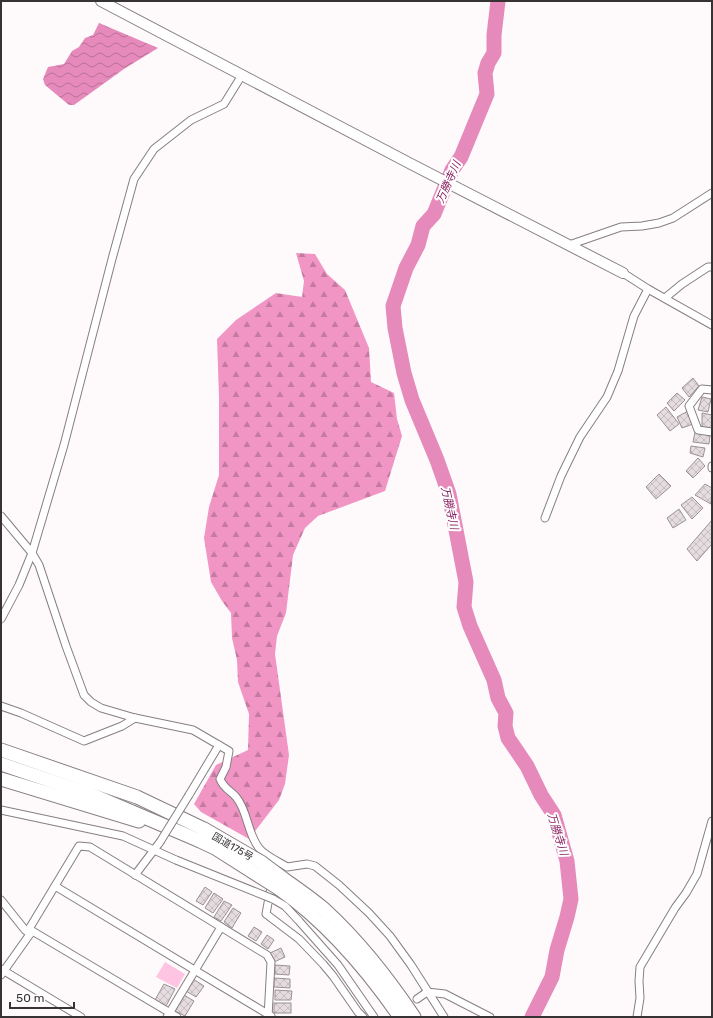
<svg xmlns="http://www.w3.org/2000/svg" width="713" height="1018" viewBox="0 0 713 1018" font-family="Rubik,'Noto Sans JP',sans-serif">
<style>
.forest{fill:url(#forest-firs)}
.green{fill:#ffc4e1}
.water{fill:url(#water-waves)}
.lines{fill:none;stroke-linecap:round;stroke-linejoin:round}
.river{stroke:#e58aba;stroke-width:15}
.building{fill:url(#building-cross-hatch);stroke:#9b9296}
.street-casing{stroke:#877e82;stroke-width:9}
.secondary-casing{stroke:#877e82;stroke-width:12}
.highway-casing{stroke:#877e82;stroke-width:15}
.street{stroke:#fff;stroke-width:7}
.secondary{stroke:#fff;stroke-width:10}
.highway{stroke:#fff;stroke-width:13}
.street-bridge-casing{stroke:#877e82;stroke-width:9;stroke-linecap:butt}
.highway-bridge-casing{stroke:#877e82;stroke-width:15;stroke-linecap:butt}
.street-bridge{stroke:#fff;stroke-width:7}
.highway-bridge{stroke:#fff;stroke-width:13}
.labels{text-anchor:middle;stroke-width:4;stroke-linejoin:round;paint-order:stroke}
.street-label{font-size:10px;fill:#373335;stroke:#fff}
.water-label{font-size:11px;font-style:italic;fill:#8b2262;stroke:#fff}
</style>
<defs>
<pattern id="forest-firs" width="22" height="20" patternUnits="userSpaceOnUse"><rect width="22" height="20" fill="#f195c5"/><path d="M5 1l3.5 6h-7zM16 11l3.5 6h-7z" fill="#c47aa1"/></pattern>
<pattern id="water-waves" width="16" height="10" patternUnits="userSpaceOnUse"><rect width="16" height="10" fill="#e58aba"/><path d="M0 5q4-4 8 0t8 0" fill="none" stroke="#ba7198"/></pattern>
<pattern id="building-cross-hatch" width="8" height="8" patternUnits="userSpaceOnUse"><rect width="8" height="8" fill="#e5dce0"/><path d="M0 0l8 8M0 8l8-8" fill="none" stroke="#c5bdc1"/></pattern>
</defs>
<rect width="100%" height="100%" fill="#fefafc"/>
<polygon class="forest" points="296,253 315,254 327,274 345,290 369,348 371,382 394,393 397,419 402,436 385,491 318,516 305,528 293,555 286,613 277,636 275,654 289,755 285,784 279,800 249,839 201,812 194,804 216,765 248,750 249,714 238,682 237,660 232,638 231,613 222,601 211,582 204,538 209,507 219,475 219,397 217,339 236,320 276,293 302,297 304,281"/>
<polygon class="green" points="165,962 185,974 177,988 156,977"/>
<polygon class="water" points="99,23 158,48 124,69 74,105 69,105 45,85 43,79 48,67 64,64 72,51 79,47 85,38 93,35"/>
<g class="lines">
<polyline class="river" points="498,1 494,35 494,53 488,63 485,73 487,94 461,157 452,170 434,214 423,226 418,245 406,268 393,306 395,328 404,373 412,400 437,460 449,494 466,582 464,607 470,626 494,680 498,698 506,713 505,726 508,738 527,766 541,795 554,815 567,861 571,899 567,917 557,950 552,977 532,1017"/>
</g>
<g class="building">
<polygon points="693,378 699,386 689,397 682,388"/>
<polygon points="677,393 685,400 674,411 667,403"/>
<polygon points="702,397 711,399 708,412 698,410"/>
<polygon points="666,407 679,424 670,431 657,415"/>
<polygon points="688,411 693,424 682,428 677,417"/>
<polygon points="702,413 712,415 712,429 702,427"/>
<polygon points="695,432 710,435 709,444 693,442"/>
<polygon points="691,446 705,448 703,457 690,453"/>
<polygon points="698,458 705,466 693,478 686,471"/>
<polygon points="659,474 671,486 656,499 646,487"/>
<polygon points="705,484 712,488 711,504 695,495"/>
<polygon points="692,497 703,508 692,519 681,505"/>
<polygon points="679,509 686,520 673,528 667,518"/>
<polygon points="712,520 712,544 697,561 687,549"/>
<polygon points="205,887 212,892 203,905 196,901"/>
<polygon points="214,893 223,899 213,913 205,908"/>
<polygon points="224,901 232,905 221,921 214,917"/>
<polygon points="233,908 241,913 232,928 224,922"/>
<polygon points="254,927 262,932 256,941 248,936"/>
<polygon points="267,935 274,940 268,949 261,944"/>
<polygon points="281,948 285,957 274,962 270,953"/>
<polygon points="275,965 290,966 289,975 275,974"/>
<polygon points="274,978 290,979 290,988 274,987"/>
<polygon points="193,979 204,986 196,997 186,991"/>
<polygon points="164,984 175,989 166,1006 155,1000"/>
<polygon points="275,990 292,991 291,1000 275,1000"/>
<polygon points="184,995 194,1001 185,1016 175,1011"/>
<rect x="274" y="1003" width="17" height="10"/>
</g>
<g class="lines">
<defs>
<g id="street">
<polyline points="569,245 621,227 642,226 659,223 673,218 712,193"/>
<polyline points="623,273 648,289 712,325"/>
<polyline points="665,298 682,284 708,267 712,267"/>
<polyline points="712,390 702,389 689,406 698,430 712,432"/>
<polyline points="712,466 712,468"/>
<path d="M 1,516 L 32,553 L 39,565 L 66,646 L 84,695 L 91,702 L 101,708 L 135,718 L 193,730 L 229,751 L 226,767 L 220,779 C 224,789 230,790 236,797 C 248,811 247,833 259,848 C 264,855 279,862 287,867 L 307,864 L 315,866 L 339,885 L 369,913 L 390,936 L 411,965 L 444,1017"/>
<polyline points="545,518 561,476 580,437 607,397 618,371 634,316 648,289"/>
<polyline points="1,619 19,585 32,553 64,445 112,259 134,179 154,149 191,120 224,104 242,75"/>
<polyline points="1,706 21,713 84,741 122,726 135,718"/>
<polyline points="189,795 219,745"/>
<polyline points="1,810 123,836 176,860"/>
<polyline points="135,875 160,842"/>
<polyline points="276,884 270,892 266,914 299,939 323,964 333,976 358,1012 363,1017"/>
<polyline points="55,886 271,1016"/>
<polyline points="273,899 285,906 299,921 338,965 374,1017"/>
<polyline points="1,900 25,930 30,934"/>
<polyline points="29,929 177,1017"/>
<polyline points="1,969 81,1017"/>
<polyline points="1,975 30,934 29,929 79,846 90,847 267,955 271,962 268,1017"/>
<polyline points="417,999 427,992 445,994 490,1017"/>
<polyline points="167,1017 221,927"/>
<polyline points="637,1017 640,998 639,981 640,967 675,908 686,893 697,874 712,821"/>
</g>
<polyline id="secondary" points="101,1 411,164 623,273"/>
<g id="highway">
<polyline points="1,750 137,797 204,829"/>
<polyline points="1,764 90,794 198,840"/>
<polyline points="1,779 139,821"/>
<path d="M 285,880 C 298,889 312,899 324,909 C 359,941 388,978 414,1017"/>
<path d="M 278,888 C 327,922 366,968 400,1017"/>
</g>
</defs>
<use href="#street" class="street-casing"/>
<use href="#secondary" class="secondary-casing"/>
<use href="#highway" class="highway-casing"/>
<use href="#street" class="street"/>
<use href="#secondary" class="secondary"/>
<use href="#highway" class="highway"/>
<defs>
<g id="street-bridge">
<polyline points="160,842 189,795"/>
<polyline points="176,860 273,899"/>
</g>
<g id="highway-bridge">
<polyline points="204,829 261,862 285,880"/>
<polyline points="198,840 215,848 278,888"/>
</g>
</defs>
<use href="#street-bridge" class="street-bridge-casing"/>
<use href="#highway-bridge" class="highway-bridge-casing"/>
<use href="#street-bridge" class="street-bridge"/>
<use href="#highway-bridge" class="highway-bridge"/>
</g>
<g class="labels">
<g class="street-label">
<text transform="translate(233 846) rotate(30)" y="4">国道175号</text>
</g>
<g class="water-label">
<text transform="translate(448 182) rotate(-66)" y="4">万勝寺川</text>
<text transform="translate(450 508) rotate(77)" y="4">万勝寺川</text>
<text transform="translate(558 834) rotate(72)" y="4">万勝寺川</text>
</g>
</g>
<rect width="713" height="1018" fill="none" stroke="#373335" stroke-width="4"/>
<path d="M10 1002v6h64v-6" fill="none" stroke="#373335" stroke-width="2"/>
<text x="16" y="1002" font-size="12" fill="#373335" stroke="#ffffff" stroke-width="3" paint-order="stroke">50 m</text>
</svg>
